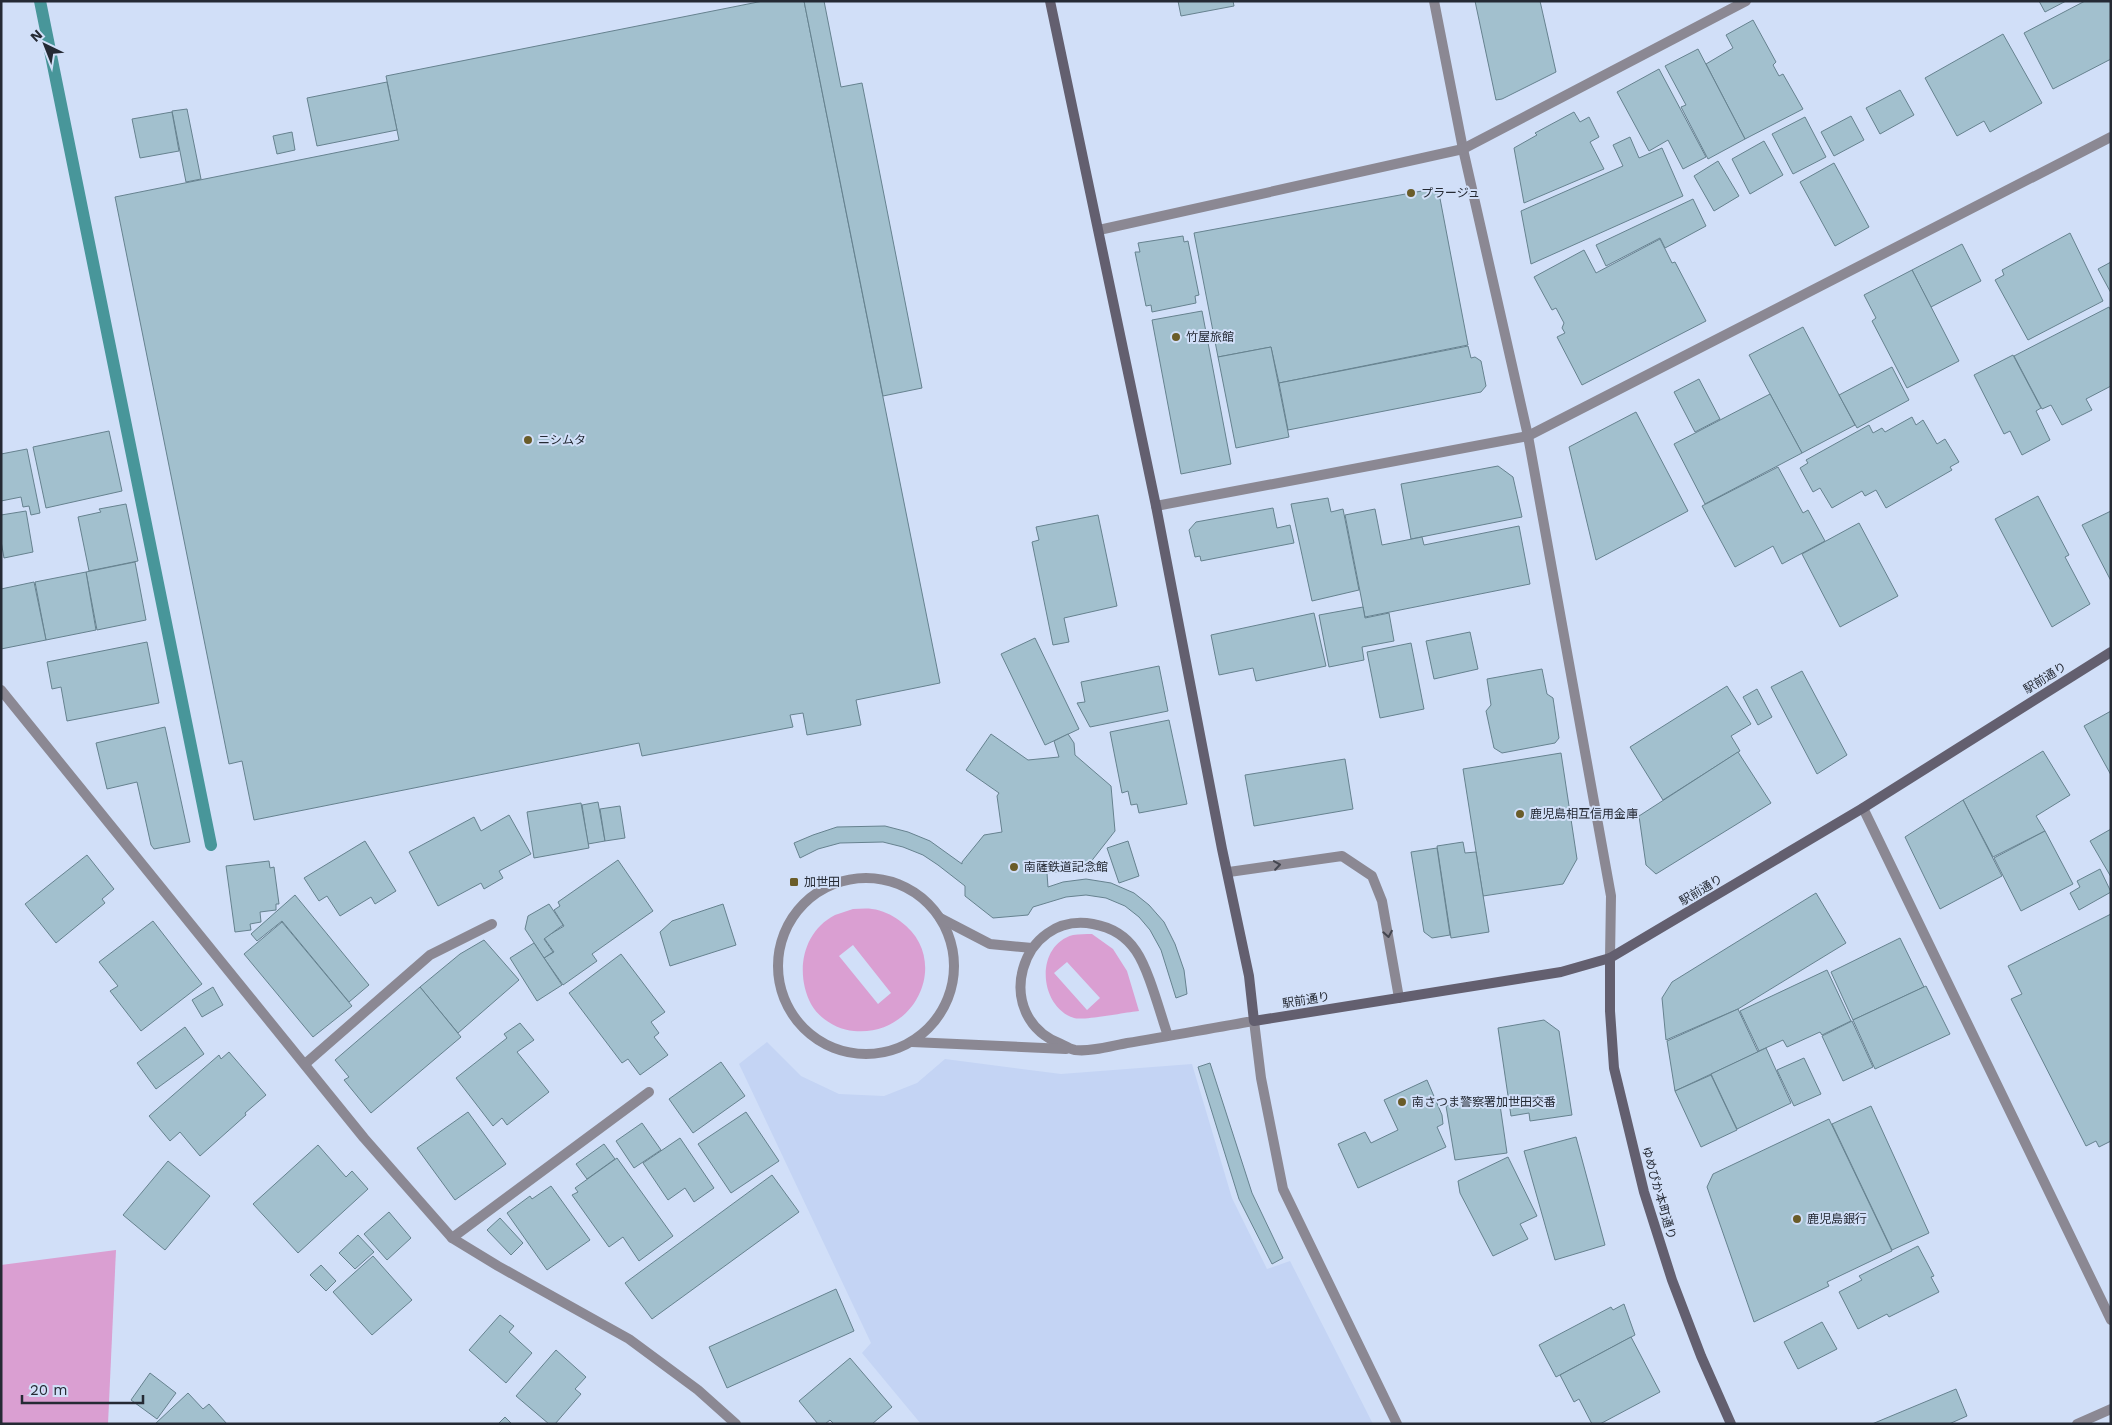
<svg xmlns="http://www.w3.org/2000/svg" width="2112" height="1425" viewBox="0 0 2112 1425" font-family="'Work Sans','Noto Sans JP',sans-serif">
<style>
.built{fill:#c4d4f4}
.green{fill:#da9fd2;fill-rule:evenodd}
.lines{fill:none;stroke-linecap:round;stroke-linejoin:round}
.stream{stroke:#48969a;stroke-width:12}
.building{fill:#a2c0ce;stroke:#66828f}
.lane{stroke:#8b8893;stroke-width:10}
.street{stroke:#8b8893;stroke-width:10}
.secondary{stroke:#635f6f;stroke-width:10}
.oneway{stroke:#444650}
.poi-dot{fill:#6a5c29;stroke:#d1dff8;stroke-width:2}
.labels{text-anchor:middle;stroke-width:4;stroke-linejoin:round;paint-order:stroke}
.poi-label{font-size:12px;fill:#252a34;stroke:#d1dff8;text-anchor:start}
.street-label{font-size:12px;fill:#252a34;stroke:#d1dff8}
</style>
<rect width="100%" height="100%" fill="#d1dff8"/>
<polygon class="built" points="767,1042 801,1076 839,1094 884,1096 917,1083 945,1059 1061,1074 1192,1064 1232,1198 1267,1269 1290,1261 1373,1424 921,1424 862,1353 871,1343 739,1064"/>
<g class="green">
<path d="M 853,909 C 859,909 866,908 872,909 C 882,910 892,915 900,921 C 952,958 917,1037 854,1031 C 838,1030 819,1019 811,1004 C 795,973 802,932 835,915 C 841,913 847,911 853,909 ZM 853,945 L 891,993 L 878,1004 L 839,956 Z"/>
<path d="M 1092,934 L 1113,949 L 1127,971 L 1139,1011 C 1127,1012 1083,1021 1074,1018 C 1039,1007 1034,946 1073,935 C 1079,934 1086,934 1092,934 ZM 1067,962 L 1100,998 L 1087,1010 L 1054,973 Z"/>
<polygon points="116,1250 108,1424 1,1424 1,1265"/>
</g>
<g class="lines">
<polyline class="stream" points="40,1 211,845"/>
</g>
<g class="building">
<polygon points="763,1 804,1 940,683 856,700 861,725 807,735 803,713 790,715 793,727 642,756 639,743 254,820 242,761 229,764 115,197 399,140 386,76"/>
<polygon points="804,1 824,1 841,87 862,83 922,388 883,396"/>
<polygon points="1178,1 1233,1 1234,6 1181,16"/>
<polygon points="1475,1 1540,1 1556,72 1502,99 1496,100"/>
<polygon points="2039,1 2066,1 2045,12"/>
<polygon points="2085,1 2111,1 2111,59 2053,89 2024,33"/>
<polygon points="1753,20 1776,62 1773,65 1779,76 1783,74 1803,109 1745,139 1706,64 1733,48 1726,35"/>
<polygon points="2003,34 2042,103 1990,132 1984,121 1957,136 1925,78"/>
<polygon points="1698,49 1745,139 1708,159 1681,107 1686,105 1665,66"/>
<polygon points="1659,69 1706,157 1683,169 1668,140 1649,151 1617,92"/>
<polygon points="387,82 397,130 317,146 307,98"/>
<polygon points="1900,90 1914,115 1880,134 1866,108"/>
<polygon points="187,109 201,179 186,182 172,111"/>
<polygon points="172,112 179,151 140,158 132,119"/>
<polygon points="1574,112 1580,122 1589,117 1599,137 1590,142 1604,169 1524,203 1514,148 1537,135 1535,133"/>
<polygon points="1851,116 1864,140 1834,156 1821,132"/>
<polygon points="1805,117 1826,157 1793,174 1772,134"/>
<polygon points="292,132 295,150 277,154 273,136"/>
<polygon points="1630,137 1639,158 1662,148 1683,196 1531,264 1521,211 1623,166 1613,145"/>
<polygon points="1764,141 1783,175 1750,194 1732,159"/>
<polygon points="1718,161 1739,196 1714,211 1694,176"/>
<polygon points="1834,163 1869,227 1835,246 1800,182"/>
<polygon points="1438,188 1468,345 1279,383 1271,347 1218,357 1194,233"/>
<polygon points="1693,199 1706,226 1665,248 1660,238 1606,266 1596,245"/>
<polygon points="2070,233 2103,301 2028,340 1995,280 2004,275 2002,270"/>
<polygon points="1183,236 1184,242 1188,241 1199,295 1195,296 1196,303 1152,312 1151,305 1146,306 1135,252 1140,252 1138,243"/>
<polygon points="1660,239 1672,263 1675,262 1706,321 1582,385 1557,337 1565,333 1562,328 1564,323 1556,308 1552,310 1534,277 1584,250 1596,273"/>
<polygon points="1962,244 1981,281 1931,307 1912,270"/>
<polygon points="2111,262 2111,293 2098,269"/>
<polygon points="1912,270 1959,361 1907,388 1872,321 1876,318 1864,295"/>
<polygon points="2109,307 2111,311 2111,386 2086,399 2092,410 2062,425 2051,405 2042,409 2014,356"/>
<polygon points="1202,311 1231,464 1181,474 1152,320"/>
<polygon points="1803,327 1855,425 1802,453 1749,355"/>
<polygon points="1468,346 1471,358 1475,357 1481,361 1486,386 1481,392 1288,430 1279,383"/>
<polygon points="1271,347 1289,437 1236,448 1218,357"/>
<polygon points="2013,355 2041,408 2036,411 2050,440 2022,455 2010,431 2004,434 1974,375"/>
<polygon points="1892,367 1909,400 1857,428 1839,395"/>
<polygon points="1699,379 1720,419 1695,432 1674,392"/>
<polygon points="1770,394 1802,453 1705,504 1674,444"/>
<polygon points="1636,412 1688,511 1596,560 1569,447"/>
<polygon points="1912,417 1916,425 1923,420 1937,444 1945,439 1959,462 1950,467 1952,470 1886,508 1876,490 1865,496 1862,491 1832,508 1820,488 1813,492 1800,468 1808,463 1806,460 1869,425 1873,433 1882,428 1885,432"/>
<polygon points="109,431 122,491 46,508 33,447"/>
<polygon points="27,449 40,513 31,515 29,506 23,507 21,497 1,501 1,454"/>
<polygon points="1498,466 1513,477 1522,517 1411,539 1401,484"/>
<polygon points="1778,467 1803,513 1808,510 1825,541 1782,564 1773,546 1735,567 1702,506"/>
<polygon points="2038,496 2069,555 2065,557 2090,604 2052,627 1995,519"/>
<polygon points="1328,498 1331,512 1343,509 1359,590 1312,601 1291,504"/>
<polygon points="126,504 138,561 89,571 78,517 101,512 99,509"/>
<polygon points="1273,508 1277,528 1290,525 1294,543 1201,561 1200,556 1195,557 1189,530 1196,522"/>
<polygon points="1375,509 1382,545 1422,537 1424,545 1519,526 1530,584 1365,617 1345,515"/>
<polygon points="26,511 33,552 4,558 1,541 1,515"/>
<polygon points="2111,511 2111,581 2082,525"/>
<polygon points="1098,515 1117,606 1064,618 1069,642 1053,645 1032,542 1039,540 1036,527"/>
<polygon points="1859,523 1898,596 1840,627 1802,554"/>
<polygon points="135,562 146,620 97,630 86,572"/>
<polygon points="86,572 96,630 46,640 35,582"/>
<polygon points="34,582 46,640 1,649 1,589"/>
<polygon points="1363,607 1365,618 1389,613 1394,641 1362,647 1364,660 1329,667 1319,615"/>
<polygon points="1314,613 1326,666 1256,681 1253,668 1219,675 1211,635"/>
<polygon points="1470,632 1478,669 1434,679 1426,641"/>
<polygon points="1035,638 1079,729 1045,745 1001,654"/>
<polygon points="147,642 159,703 67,721 61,687 52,689 47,662"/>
<polygon points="1411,643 1424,709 1380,718 1367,652"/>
<polygon points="1159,666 1168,711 1090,727 1077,703 1085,702 1081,682"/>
<polygon points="1542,669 1547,694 1553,698 1559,738 1555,743 1502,753 1494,748 1486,711 1491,705 1487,679"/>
<polygon points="1802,671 1847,755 1817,774 1771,687"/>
<polygon points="1727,686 1751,724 1731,736 1740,751 1663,800 1630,747"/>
<polygon points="1757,689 1772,717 1758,725 1743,697"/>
<polygon points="2111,711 2111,775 2084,726"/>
<polygon points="1169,720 1187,804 1139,813 1137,804 1131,805 1128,791 1122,793 1110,732"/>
<polygon points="165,727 190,842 154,849 151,845 137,782 107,789 96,743"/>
<polygon points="991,734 1028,760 1059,757 1054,741 1068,734 1074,743 1075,755 1111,786 1115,831 1086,868 1047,873 1048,887 1063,882 1086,879 1111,883 1134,893 1149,905 1164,922 1175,944 1184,970 1187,994 1176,998 1161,950 1150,930 1139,917 1125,906 1106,898 1086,895 1066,897 1033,907 1028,915 993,918 965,896 965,886 938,865 923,855 903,847 883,842 840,843 818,849 800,858 794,843 813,835 837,827 885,826 908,832 930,841 962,864 962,862 984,835 1002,832 997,796 999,793 966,770"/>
<polygon points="2043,751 2070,795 2036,816 2045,831 1993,857 1963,800"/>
<polygon points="1738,752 1771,803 1656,874 1646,865 1639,816"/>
<polygon points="1561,753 1577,859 1563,884 1483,896 1463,769"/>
<polygon points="1345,759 1353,809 1254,826 1245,775"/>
<polygon points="1963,800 2002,876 1940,909 1905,837"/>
<polygon points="598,802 605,841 588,844 582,805"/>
<polygon points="581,803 589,848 534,858 527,812"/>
<polygon points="620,806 625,838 605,841 600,809"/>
<polygon points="509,815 531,854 499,871 503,878 484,889 481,883 438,906 409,852 474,817 481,831"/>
<polygon points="2111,829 2111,877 2090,841"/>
<polygon points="2045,831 2073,884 2021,911 1994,858"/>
<polygon points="365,841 396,891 375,904 371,897 340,916 327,896 319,901 304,878"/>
<polygon points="1128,841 1139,876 1119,883 1107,848"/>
<polygon points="1463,842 1465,853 1476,852 1489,932 1451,938 1437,846"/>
<polygon points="1437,848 1450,935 1432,938 1424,932 1411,852"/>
<polygon points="87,855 114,889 102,899 105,903 56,943 25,904"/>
<polygon points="618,860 653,911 592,954 597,961 563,985 544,958 554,952 544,938 564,926 554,910 560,906 558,902"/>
<polygon points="269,861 270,868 274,867 279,904 276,904 276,910 260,912 261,922 250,924 251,930 235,932 226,866"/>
<polygon points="2100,869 2111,892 2079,910 2070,893 2080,887 2077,881"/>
<polygon points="1816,893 1846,943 1738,1009 1666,1040 1662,998 1672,982"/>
<polygon points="295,895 369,985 349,1002 282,921 257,941 251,934"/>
<polygon points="549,904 563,925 544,939 553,952 544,958 525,929 528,916"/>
<polygon points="723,904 736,945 670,966 660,932 672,921"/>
<polygon points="2111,914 2111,1141 2099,1147 2096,1141 2086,1146 2011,999 2022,994 2008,966"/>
<polygon points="153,921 202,984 141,1031 110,991 118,986 99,962"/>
<polygon points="282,922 352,1006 313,1037 244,954"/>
<polygon points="1900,938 1924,987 1853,1020 1831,972"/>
<polygon points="484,940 519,980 458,1033 420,987 460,954"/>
<polygon points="534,943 562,985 537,1001 510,958"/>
<polygon points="621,954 665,1012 651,1022 659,1033 654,1037 668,1055 640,1075 628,1059 622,1063 569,993"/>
<polygon points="1827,970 1851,1021 1822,1035 1820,1032 1787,1047 1783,1040 1759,1051 1740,1011"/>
<polygon points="1926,986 1950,1034 1875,1069 1853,1020"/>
<polygon points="213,987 223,1005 202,1017 192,1000"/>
<polygon points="420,987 461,1037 371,1113 344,1080 349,1077 335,1060"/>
<polygon points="1738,1009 1758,1052 1675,1091 1667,1041"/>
<polygon points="1544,1020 1559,1031 1572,1115 1530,1121 1529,1113 1511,1116 1498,1028"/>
<polygon points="1852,1021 1873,1067 1843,1081 1822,1036"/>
<polygon points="520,1023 534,1040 517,1052 549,1092 507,1125 502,1118 493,1126 456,1078 507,1038 504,1034"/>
<polygon points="185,1027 204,1054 156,1089 137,1063"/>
<polygon points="1766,1048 1791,1103 1737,1129 1711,1074"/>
<polygon points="229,1052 266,1095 245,1113 246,1115 200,1156 180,1132 170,1141 149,1116 219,1055 221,1059"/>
<polygon points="1804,1058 1821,1094 1794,1106 1777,1070"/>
<polygon points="721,1062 745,1096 693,1133 669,1099"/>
<polygon points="1210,1063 1252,1193 1283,1258 1272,1264 1239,1199 1198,1067"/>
<polygon points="1711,1075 1737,1130 1701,1147 1675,1091"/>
<polygon points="1427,1080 1442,1115 1443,1124 1437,1127 1446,1147 1358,1188 1338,1144 1365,1132 1371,1143 1398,1130 1384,1100"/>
<polygon points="1499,1098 1507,1153 1455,1160 1446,1106"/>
<polygon points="1871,1106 1929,1233 1892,1250 1832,1124"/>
<polygon points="468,1112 506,1164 455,1200 417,1148"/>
<polygon points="746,1112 779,1161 731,1193 698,1144"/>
<polygon points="1829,1119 1892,1251 1827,1282 1829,1286 1754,1322 1707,1187 1713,1174"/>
<polygon points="642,1123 661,1150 634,1168 616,1141"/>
<polygon points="1576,1137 1605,1245 1555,1260 1524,1151"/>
<polygon points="680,1138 714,1188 694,1202 685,1188 668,1200 643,1163"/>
<polygon points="604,1144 615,1159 587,1179 576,1164"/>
<polygon points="318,1145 346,1177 352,1171 368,1189 298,1253 253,1204"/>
<polygon points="1508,1157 1537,1216 1520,1224 1528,1239 1493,1256 1460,1193 1458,1181"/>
<polygon points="617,1158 673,1236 639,1261 623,1237 609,1247 572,1195 578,1192 575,1188"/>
<polygon points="168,1161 210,1196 165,1250 123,1215"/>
<polygon points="772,1175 799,1212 652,1319 625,1283"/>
<polygon points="551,1186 590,1240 547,1270 507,1213 530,1196 532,1199"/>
<polygon points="389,1212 411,1238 387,1260 364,1234"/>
<polygon points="500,1218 523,1243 511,1255 487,1230"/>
<polygon points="358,1235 374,1252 355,1269 339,1253"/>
<polygon points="1918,1246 1934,1276 1931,1277 1939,1292 1889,1317 1887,1314 1858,1329 1839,1292 1862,1280 1859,1276"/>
<polygon points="373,1256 412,1300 372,1335 333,1292"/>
<polygon points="321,1265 336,1281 326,1291 310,1275"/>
<polygon points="836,1289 854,1331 727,1388 709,1347"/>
<polygon points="1624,1304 1635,1335 1556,1377 1539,1345 1611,1307 1613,1310"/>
<polygon points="500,1315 514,1326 509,1332 532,1353 506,1383 469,1350"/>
<polygon points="1822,1322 1837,1349 1798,1369 1784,1342"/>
<polygon points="1631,1337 1660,1392 1600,1424 1592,1424 1579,1399 1574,1402 1560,1375"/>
<polygon points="556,1350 586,1377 575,1389 581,1394 555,1424 549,1424 516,1396"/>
<polygon points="850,1358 892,1407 872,1424 834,1424 830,1420 825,1424 818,1424 799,1401"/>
<polygon points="150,1373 176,1393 157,1419 131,1400"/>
<polygon points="1956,1389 1967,1416 1949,1424 1872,1424"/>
<polygon points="188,1393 203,1409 209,1404 227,1424 155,1424"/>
<polygon points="505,1417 512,1424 498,1424"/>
</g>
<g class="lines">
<g class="lane">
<circle cx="866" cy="966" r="88"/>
<polyline points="940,918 990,944 1032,948"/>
<path d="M 1168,1036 C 1160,1013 1149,970 1136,951 C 1126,936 1110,927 1093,924 C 1020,911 990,1017 1061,1044 C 1065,1046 1070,1049 1075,1050 C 1091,1052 1111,1046 1127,1043 C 1170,1036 1212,1028 1254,1021"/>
<polyline points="912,1042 1066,1049"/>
</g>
<g class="street">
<polyline points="1434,1 1463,149 1528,436 1611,896 1610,958"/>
<polyline points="1099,230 1463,149 1746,1"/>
<polyline points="1156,506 1528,436 2111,137"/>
<polyline points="1,690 364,1138 452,1238 498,1266 629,1339 698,1390 736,1424"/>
<polyline points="1863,808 2111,1320"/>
<polyline points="1229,872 1342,856 1372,876 1382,901 1399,998"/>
<polyline points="1254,1021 1261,1078 1283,1189 1397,1424"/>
<polyline points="305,1064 430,955 492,924"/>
<polyline points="452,1238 649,1092"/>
<polyline points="2077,1424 2111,1409"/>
</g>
<g class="secondary">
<polyline points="1050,1 1156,506 1222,849 1249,976 1254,1021 1561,972 1610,958 1863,808 2111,652"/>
<polyline points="1610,958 1610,1011 1614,1068 1644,1192 1672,1280 1701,1356 1731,1424"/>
</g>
</g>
<defs><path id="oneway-chevron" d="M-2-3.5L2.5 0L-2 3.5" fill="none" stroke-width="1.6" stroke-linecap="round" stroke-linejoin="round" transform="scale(1.25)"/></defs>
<g class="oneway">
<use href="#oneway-chevron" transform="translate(1277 865) rotate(-8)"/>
<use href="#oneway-chevron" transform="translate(1388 934) rotate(80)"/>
</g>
<g class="poi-dot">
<circle cx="1411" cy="193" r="5"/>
<circle cx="1176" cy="337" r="5"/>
<circle cx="528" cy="440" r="5"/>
<circle cx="1520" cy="814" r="5"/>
<circle cx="1014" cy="867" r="5"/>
<rect x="789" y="877" width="10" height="10" rx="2.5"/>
<circle cx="1402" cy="1102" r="5"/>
<circle cx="1797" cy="1219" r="5"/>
</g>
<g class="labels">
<g class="poi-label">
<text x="1421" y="197">プラージュ</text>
<text x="1186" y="341">竹屋旅館</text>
<text x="538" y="444">ニシムタ</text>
<text x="1530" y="818">鹿児島相互信用金庫</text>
<text x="1024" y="871">南薩鉄道記念館</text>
<text x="804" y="886">加世田</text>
<text x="1412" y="1106">南さつま警察署加世田交番</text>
<text x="1807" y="1223">鹿児島銀行</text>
</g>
<g class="street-label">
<text transform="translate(2045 678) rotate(-32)" y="4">駅前通り</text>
<text transform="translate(1701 890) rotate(-31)" y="4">駅前通り</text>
<text transform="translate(1306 1000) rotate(-9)" y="4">駅前通り</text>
<text transform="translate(1659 1193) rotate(74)" y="4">ゆめぴか本町通り</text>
</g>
</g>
<rect width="2112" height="1425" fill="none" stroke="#252a34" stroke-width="5"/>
<g transform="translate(45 45) rotate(317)" stroke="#d1dff8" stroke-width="4" paint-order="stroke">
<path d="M0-4L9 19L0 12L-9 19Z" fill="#252a34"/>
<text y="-8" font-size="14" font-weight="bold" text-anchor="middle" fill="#252a34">N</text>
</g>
<path d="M22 1395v8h121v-8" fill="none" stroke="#252a34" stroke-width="2.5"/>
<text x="30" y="1395" font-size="15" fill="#252a34" stroke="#d1dff8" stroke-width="4" paint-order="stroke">20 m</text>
</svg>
